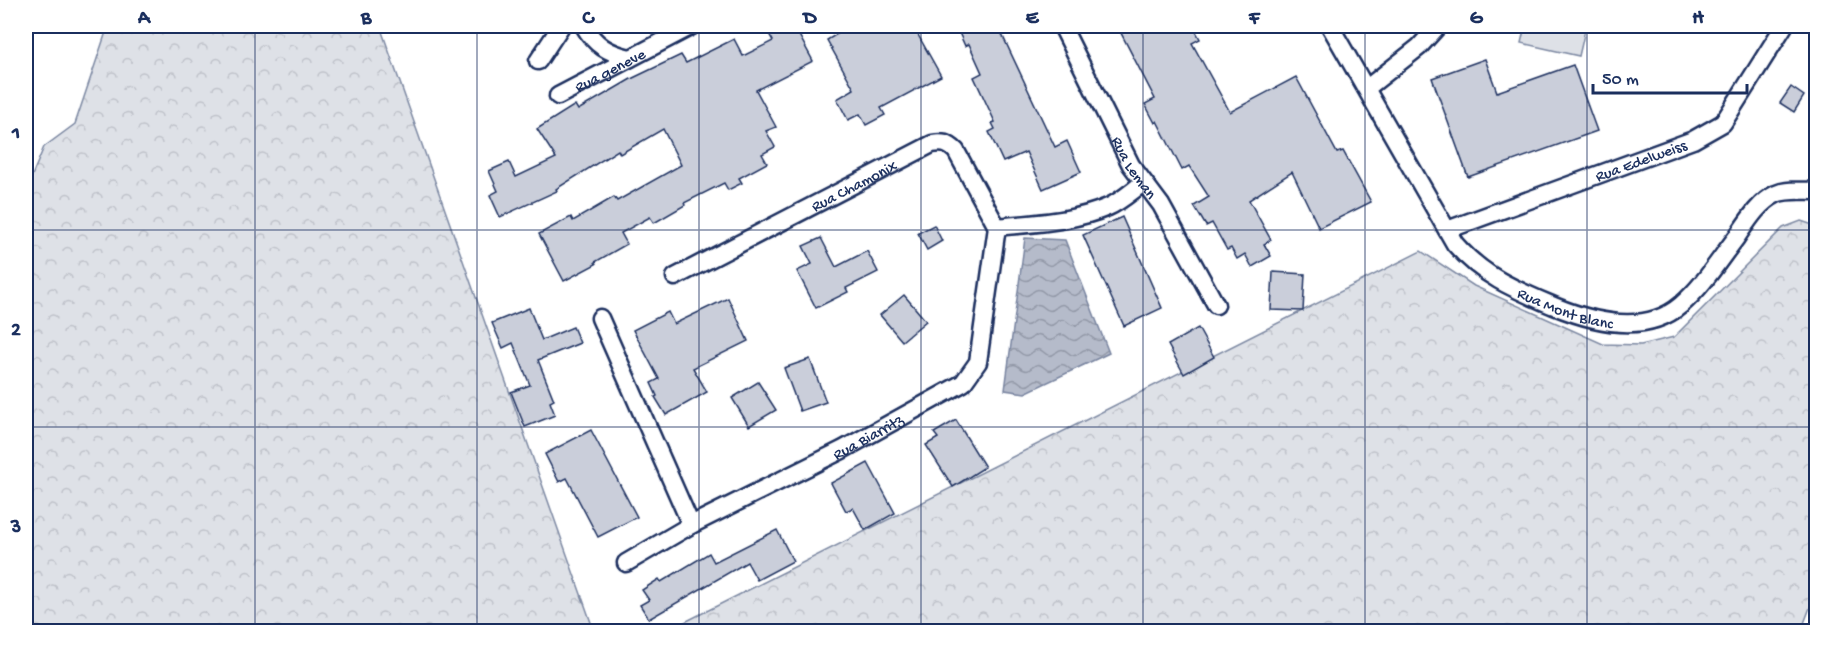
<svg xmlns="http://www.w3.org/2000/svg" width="1842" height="657" viewBox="0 0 1842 657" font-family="'Gochi Hand',sans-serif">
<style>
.forest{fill:url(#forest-crowns);stroke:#7c88a2;stroke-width:1.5}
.pitch{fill:#dee1e7;stroke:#7c88a2;stroke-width:1.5}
.water{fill:url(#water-waves);stroke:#77839f;stroke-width:1.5}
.building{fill:#caceda;stroke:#1b2f5e;stroke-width:1.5}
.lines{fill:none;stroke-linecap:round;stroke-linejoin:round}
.minor-casing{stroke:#1b2f5e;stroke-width:21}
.minor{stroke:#fff;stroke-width:16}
.grid{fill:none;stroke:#1b2f5e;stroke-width:1.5;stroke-opacity:0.55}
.labels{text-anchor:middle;stroke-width:4.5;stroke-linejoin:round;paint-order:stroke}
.street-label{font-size:16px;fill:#1b2f5e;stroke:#fff}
.neatline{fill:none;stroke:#1b2f5e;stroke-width:2}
.grid-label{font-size:20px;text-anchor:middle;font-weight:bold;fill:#1b2f5e}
</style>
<defs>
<pattern id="forest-crowns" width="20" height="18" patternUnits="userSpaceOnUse" patternTransform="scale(1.5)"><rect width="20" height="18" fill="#dee1e7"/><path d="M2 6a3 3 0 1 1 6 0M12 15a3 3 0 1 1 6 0" fill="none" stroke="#bec1c9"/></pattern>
<pattern id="water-waves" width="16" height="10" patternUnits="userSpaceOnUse" patternTransform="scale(1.5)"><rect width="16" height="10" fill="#b5bbca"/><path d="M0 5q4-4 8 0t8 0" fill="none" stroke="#9298a7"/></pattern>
</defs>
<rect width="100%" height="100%" fill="#fff"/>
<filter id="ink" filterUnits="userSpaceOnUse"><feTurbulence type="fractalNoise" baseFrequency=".0167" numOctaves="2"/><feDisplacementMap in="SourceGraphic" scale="12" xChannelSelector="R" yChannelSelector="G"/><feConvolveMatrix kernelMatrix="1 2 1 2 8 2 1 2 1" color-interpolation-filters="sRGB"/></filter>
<g filter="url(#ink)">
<g class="forest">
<polygon points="108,26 380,26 594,631 26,631 26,190 44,147 75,124"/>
<polygon points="1801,221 1816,226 1816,592 1801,631 665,632 1421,251 1474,286 1603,344 1641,345 1674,337 1783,228"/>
</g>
<polygon class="pitch" points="1525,26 1586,26 1579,56 1521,43"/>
<polygon class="water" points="1025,238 1065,240 1109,353 1025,393 1005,390"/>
<g class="building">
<polygon points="781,26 794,26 813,61 756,90 776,127 766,131 775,147 762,154 767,163 739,178 742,183 728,190 724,183 684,203 685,205 654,223 650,217 621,233 627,244 595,262 596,264 564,281 539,234 571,217 573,221 614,197 617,201 681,165 663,129 620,154 618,150 556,189 557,191 500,217 490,195 498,191 489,171 509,162 516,177 556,158 537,129 575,105 578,110 631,79 681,55 686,63 734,39 743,56 773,41 768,32"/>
<polygon points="835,26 913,26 941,76 881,108 885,115 866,125 860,114 848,120 837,99 854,89 827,40 839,33"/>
<polygon points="956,26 998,26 1055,147 1067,141 1081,172 1043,189 1026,152 1003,162 989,132 995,129 992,123 995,122 974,77 982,73 969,44 965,46"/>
<polygon points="1137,26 1193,26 1200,39 1192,43 1230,112 1296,77 1337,153 1343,151 1371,202 1319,228 1292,172 1249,200 1271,240 1264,244 1271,256 1252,267 1245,254 1237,259 1231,248 1227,250 1212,223 1206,226 1194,206 1209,197 1189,166 1182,170 1157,121 1155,123 1145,104 1155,99 1121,33"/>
<polygon points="1485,59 1497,92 1573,65 1597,131 1468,177 1432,78"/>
<polygon points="1791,87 1804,96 1794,112 1780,103"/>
<polygon points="1122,217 1162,308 1124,326 1083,235"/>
<polygon points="934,225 942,241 927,250 918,233"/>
<polygon points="821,238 836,267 867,251 878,272 846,288 848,292 816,308 797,271 812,264 803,246"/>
<polygon points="1273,272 1305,274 1303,311 1271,310"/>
<polygon points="904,295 926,321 902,341 880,315"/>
<polygon points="728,298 748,341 693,368 707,392 666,415 655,397 657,396 651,383 659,379 633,330 668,312 674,324"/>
<polygon points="529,308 542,340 573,327 580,343 538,360 554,400 550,402 555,415 525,427 511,392 530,385 513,343 503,348 492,323"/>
<polygon points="1198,328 1214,357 1184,374 1168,345"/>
<polygon points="810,359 826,402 800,411 784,368"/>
<polygon points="758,382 776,410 749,426 732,398"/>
<polygon points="956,420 985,467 953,487 926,445 938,438 934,433"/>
<polygon points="591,430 637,517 598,537 567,478 559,482 545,454"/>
<polygon points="868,463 895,513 865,530 853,508 846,511 831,483"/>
<polygon points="777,530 793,561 757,580 747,562 649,619 640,605 649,600 642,590 659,579 661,582 709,553 714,562"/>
</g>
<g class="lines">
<defs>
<g id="minor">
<path d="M 584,26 C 595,45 608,53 630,58"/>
<path id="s1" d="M 1062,26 L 1131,165 L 1161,205 L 1216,305"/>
<path id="s2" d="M 1330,26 L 1455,244 C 1484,277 1514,289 1554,306 C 1593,322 1646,335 1681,305 C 1703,286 1719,260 1736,238 C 1747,222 1758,203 1776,194 C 1787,189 1804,191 1816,191"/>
<polyline points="538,61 561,26"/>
<polyline points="1367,88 1419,47 1438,26"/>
<path id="s3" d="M 558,96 L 692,26"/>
<path d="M 997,227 C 1034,223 1073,222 1108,207 C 1120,202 1132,191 1143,183"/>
<path id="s4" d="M 1447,230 L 1693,140 L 1723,123 L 1784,26"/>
<path id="s5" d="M 675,277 L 932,144 C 942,142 948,143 956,151 L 997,227"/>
<polyline points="600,318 691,525"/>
<path id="s6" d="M 626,563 L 691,525 L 842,450 L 963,383 L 978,362 L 997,227"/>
</g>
</defs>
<use href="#minor" class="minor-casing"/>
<use href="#minor" class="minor"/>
</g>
</g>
<path class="grid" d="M 255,26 L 255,632M 477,26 L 477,632M 699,26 L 699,632M 921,26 L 921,632M 1143,26 L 1143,632M 1365,26 L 1365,632M 1587,26 L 1587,632M 26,230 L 1816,230M 26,427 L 1816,427"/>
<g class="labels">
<g class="street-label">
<text dy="6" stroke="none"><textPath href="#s3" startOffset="58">Rua geneve</textPath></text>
<text dy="6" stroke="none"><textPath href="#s4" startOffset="206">Rua Edelweiss</textPath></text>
<text dy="6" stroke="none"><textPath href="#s1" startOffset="159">Rua Leman</textPath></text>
<text dy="6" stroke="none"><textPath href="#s5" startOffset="201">Rua Chamonix</textPath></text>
<text dy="6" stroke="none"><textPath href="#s2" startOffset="381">Rua Mont Blanc</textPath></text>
<text dy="6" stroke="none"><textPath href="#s6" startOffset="273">Rua Biarritz</textPath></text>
</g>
</g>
<rect width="1842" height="657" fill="none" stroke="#fff" stroke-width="66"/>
<path d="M1593 84v9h154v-9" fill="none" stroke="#1b2f5e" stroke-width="3"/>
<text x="1602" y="84" font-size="18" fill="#1b2f5e" stroke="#ffffff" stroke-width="4.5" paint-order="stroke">50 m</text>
<rect x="33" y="33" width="1776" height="591" class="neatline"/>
<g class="grid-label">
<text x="144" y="23">A</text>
<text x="366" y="23">B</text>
<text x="588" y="23">C</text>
<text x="810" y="23">D</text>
<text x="1032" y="23">E</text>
<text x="1254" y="23">F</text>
<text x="1476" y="23">G</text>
<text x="1698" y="23">H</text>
<text x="16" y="138">1</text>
<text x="16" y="335">2</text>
<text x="16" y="532">3</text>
</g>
</svg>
